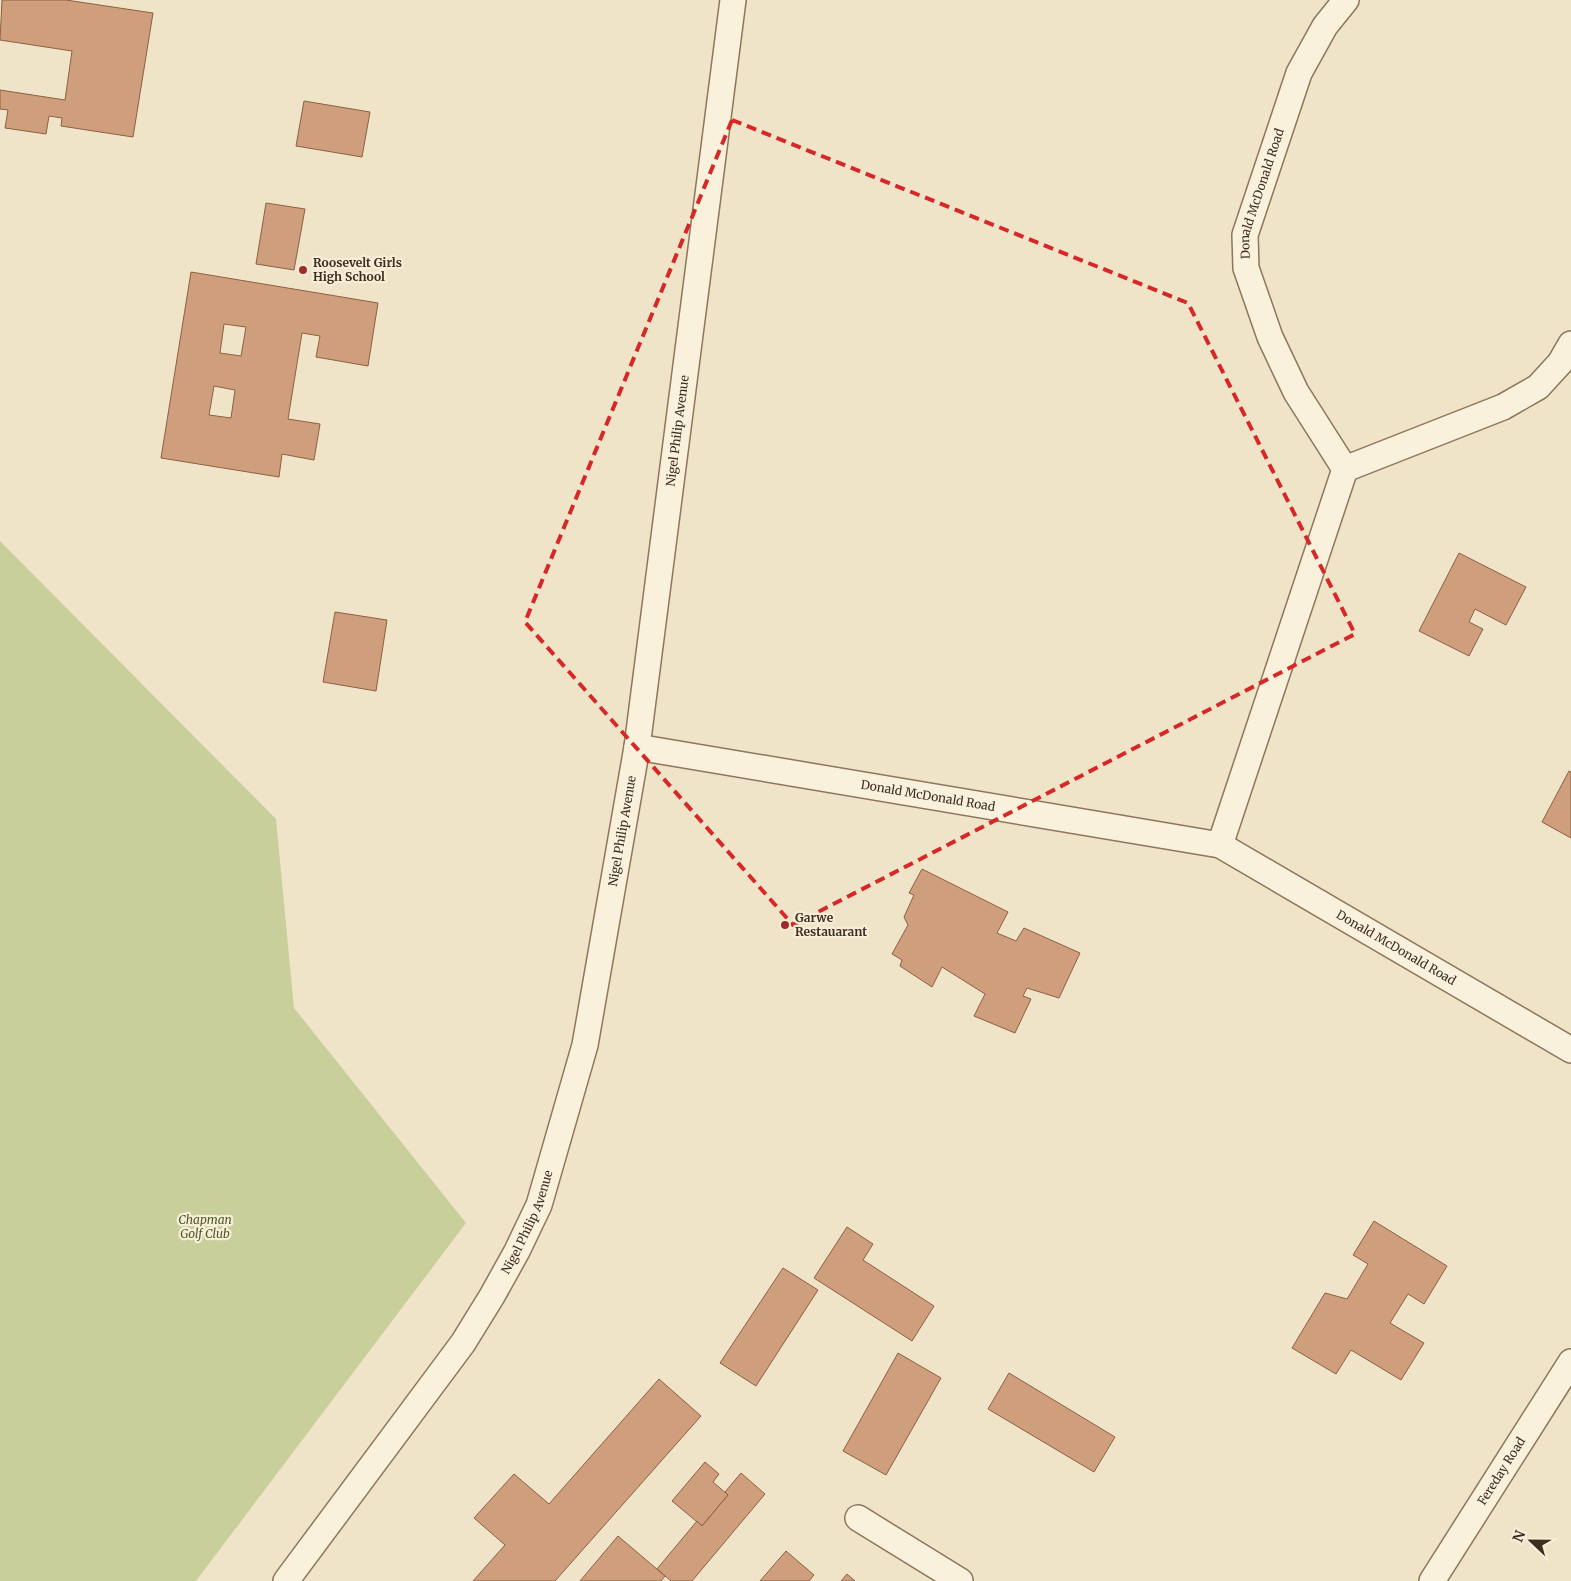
<svg xmlns="http://www.w3.org/2000/svg" width="1571" height="1581" viewBox="0 0 1571 1581" font-family="Merriweather,serif">
<style>
.green{fill:#c9cf9b}
.building{fill:#cf9f7d;stroke:#8d5f41;fill-rule:evenodd}
.lines{fill:none;stroke-linecap:round;stroke-linejoin:round}
.minor-casing{stroke:#8d765c;stroke-width:28}
.minor{stroke:#faf1dc;stroke-width:25}
.marked{fill:none;stroke:#d62828;stroke-width:4;stroke-dasharray:10 6;stroke-linejoin:round}
.poi-dot{fill:#9e2a2b;stroke:#f7eed8;stroke-width:2}
.labels{text-anchor:middle;stroke-width:4.5;stroke-linejoin:round;paint-order:stroke}
.street-label{font-size:12px;fill:#3d2e20;stroke:#f7eed8}
.poi-label{font-size:12px;font-weight:bold;fill:#3d2e20;stroke:#f7eed8;text-anchor:start}
.park-label{font-size:12px;font-style:italic;fill:#4d5a26;stroke:#f7eed8}
</style>
<rect width="100%" height="100%" fill="#f0e4c8"/>
<polygon class="green" points="0,541 276,819 294,1008 466,1223 196,1581 0,1581"/>
<g class="building">
<polygon points="2,0 66,0 153,13 133,137 61,126 62,118 49,116 46,134 5,128 8,110 0,109 0,90 65,100 72,51 0,40"/>
<polygon points="304,101 370,112 362,157 296,146"/>
<polygon points="266,203 305,209 294,270 256,264"/>
<path d="M 191,272 L 378,303 L 368,366 L 316,357 L 320,336 L 302,333 L 288,419 L 320,424 L 314,460 L 282,454 L 279,477 L 161,458 ZM 224,324 L 246,327 L 241,356 L 220,353 ZM 214,386 L 235,390 L 231,418 L 209,415 Z"/>
<polygon points="1459,553 1526,587 1506,625 1475,609 1469,622 1483,629 1469,656 1419,631"/>
<polygon points="335,612 387,620 376,691 323,682"/>
<polygon points="1569,771 1571,772 1571,838 1542,822"/>
<polygon points="922,869 1008,912 997,933 1016,941 1024,928 1080,953 1059,998 1027,988 1023,996 1031,999 1015,1033 974,1016 985,994 942,967 932,987 900,966 902,960 892,954 908,925 904,917 914,895 909,893"/>
<polygon points="1374,1221 1447,1266 1424,1304 1408,1294 1390,1323 1424,1343 1401,1380 1351,1350 1336,1374 1292,1348 1325,1293 1347,1299 1368,1264 1353,1255"/>
<polygon points="847,1227 873,1244 863,1260 934,1306 912,1341 814,1278"/>
<polygon points="783,1268 818,1290 756,1386 720,1363"/>
<polygon points="898,1353 941,1378 886,1475 843,1451"/>
<polygon points="1009,1373 1115,1437 1094,1472 988,1409"/>
<polygon points="659,1379 701,1416 555,1581 473,1581 505,1545 474,1518 514,1474 549,1504"/>
<polygon points="705,1462 719,1474 713,1482 728,1495 702,1526 672,1501"/>
<polygon points="741,1473 765,1494 692,1581 671,1581 657,1569 697,1521 702,1526 728,1495 725,1492"/>
<polygon points="618,1536 665,1576 661,1581 580,1581"/>
<polygon points="786,1551 814,1575 809,1581 760,1581"/>
<polygon points="847,1574 855,1581 841,1581"/>
</g>
<g class="lines">
<defs>
<g id="minor">
<path id="s1" d="M 1345,469 L 1296,392 L 1270,337 L 1246,268 L 1245,235 L 1299,73 L 1325,26 L 1346,0"/>
<polyline points="1345,469 1503,407 1538,387 1560,363 1571,344"/>
<path id="s2" d="M 637,747 L 1220,845 L 1571,1050"/>
<polyline points="1220,845 1345,469"/>
<polyline points="858,1518 960,1581"/>
<path id="s3" d="M 286,1581 L 463,1343 L 492,1296 L 517,1251 L 539,1205 L 585,1045 L 637,747 L 733,0"/>
<path id="s4" d="M 1432,1581 L 1571,1362"/>
</g>
</defs>
<use href="#minor" class="minor-casing"/>
<use href="#minor" class="minor"/>
</g>
<path class="marked" d="M 732,120 L 1188,303 L 1355,634 L 793,925 L 525,622 Z"/>
<g class="poi-dot">
<circle cx="303" cy="270" r="5"/>
<circle cx="785" cy="925" r="5"/>
</g>
<g class="labels">
<g class="street-label">
<text dy="4" stroke="none"><textPath href="#s1" startOffset="302">Donald McDonald Road</textPath></text>
<text dy="4" stroke="none"><textPath href="#s3" startOffset="1242">Nigel Philip Avenue</textPath></text>
<text dy="4" stroke="none"><textPath href="#s2" startOffset="295">Donald McDonald Road</textPath></text>
<text dy="4" stroke="none"><textPath href="#s3" startOffset="838">Nigel Philip Avenue</textPath></text>
<text dy="4" stroke="none"><textPath href="#s2" startOffset="795">Donald McDonald Road</textPath></text>
<text dy="4" stroke="none"><textPath href="#s3" startOffset="434">Nigel Philip Avenue</textPath></text>
<text dy="4" stroke="none"><textPath href="#s4" startOffset="130">Fereday Road</textPath></text>
</g>
<g class="poi-label">
<text x="313" y="267">Roosevelt Girls<tspan x="313" dy="14">High School</tspan></text>
<text x="795" y="922">Garwe<tspan x="795" dy="14">Restauarant</tspan></text>
</g>
<g class="park-label">
<text x="205" y="1224">Chapman<tspan x="205" dy="14">Golf Club</tspan></text>
</g>
</g>
<g transform="translate(1531 1541) rotate(292)" stroke="#f7eed8" stroke-width="4" paint-order="stroke">
<path d="M0-4L9 19L0 12L-9 19Z" fill="#3d2e20"/>
<text y="-8" font-size="14" font-weight="bold" text-anchor="middle" fill="#3d2e20">N</text>
</g>
</svg>
